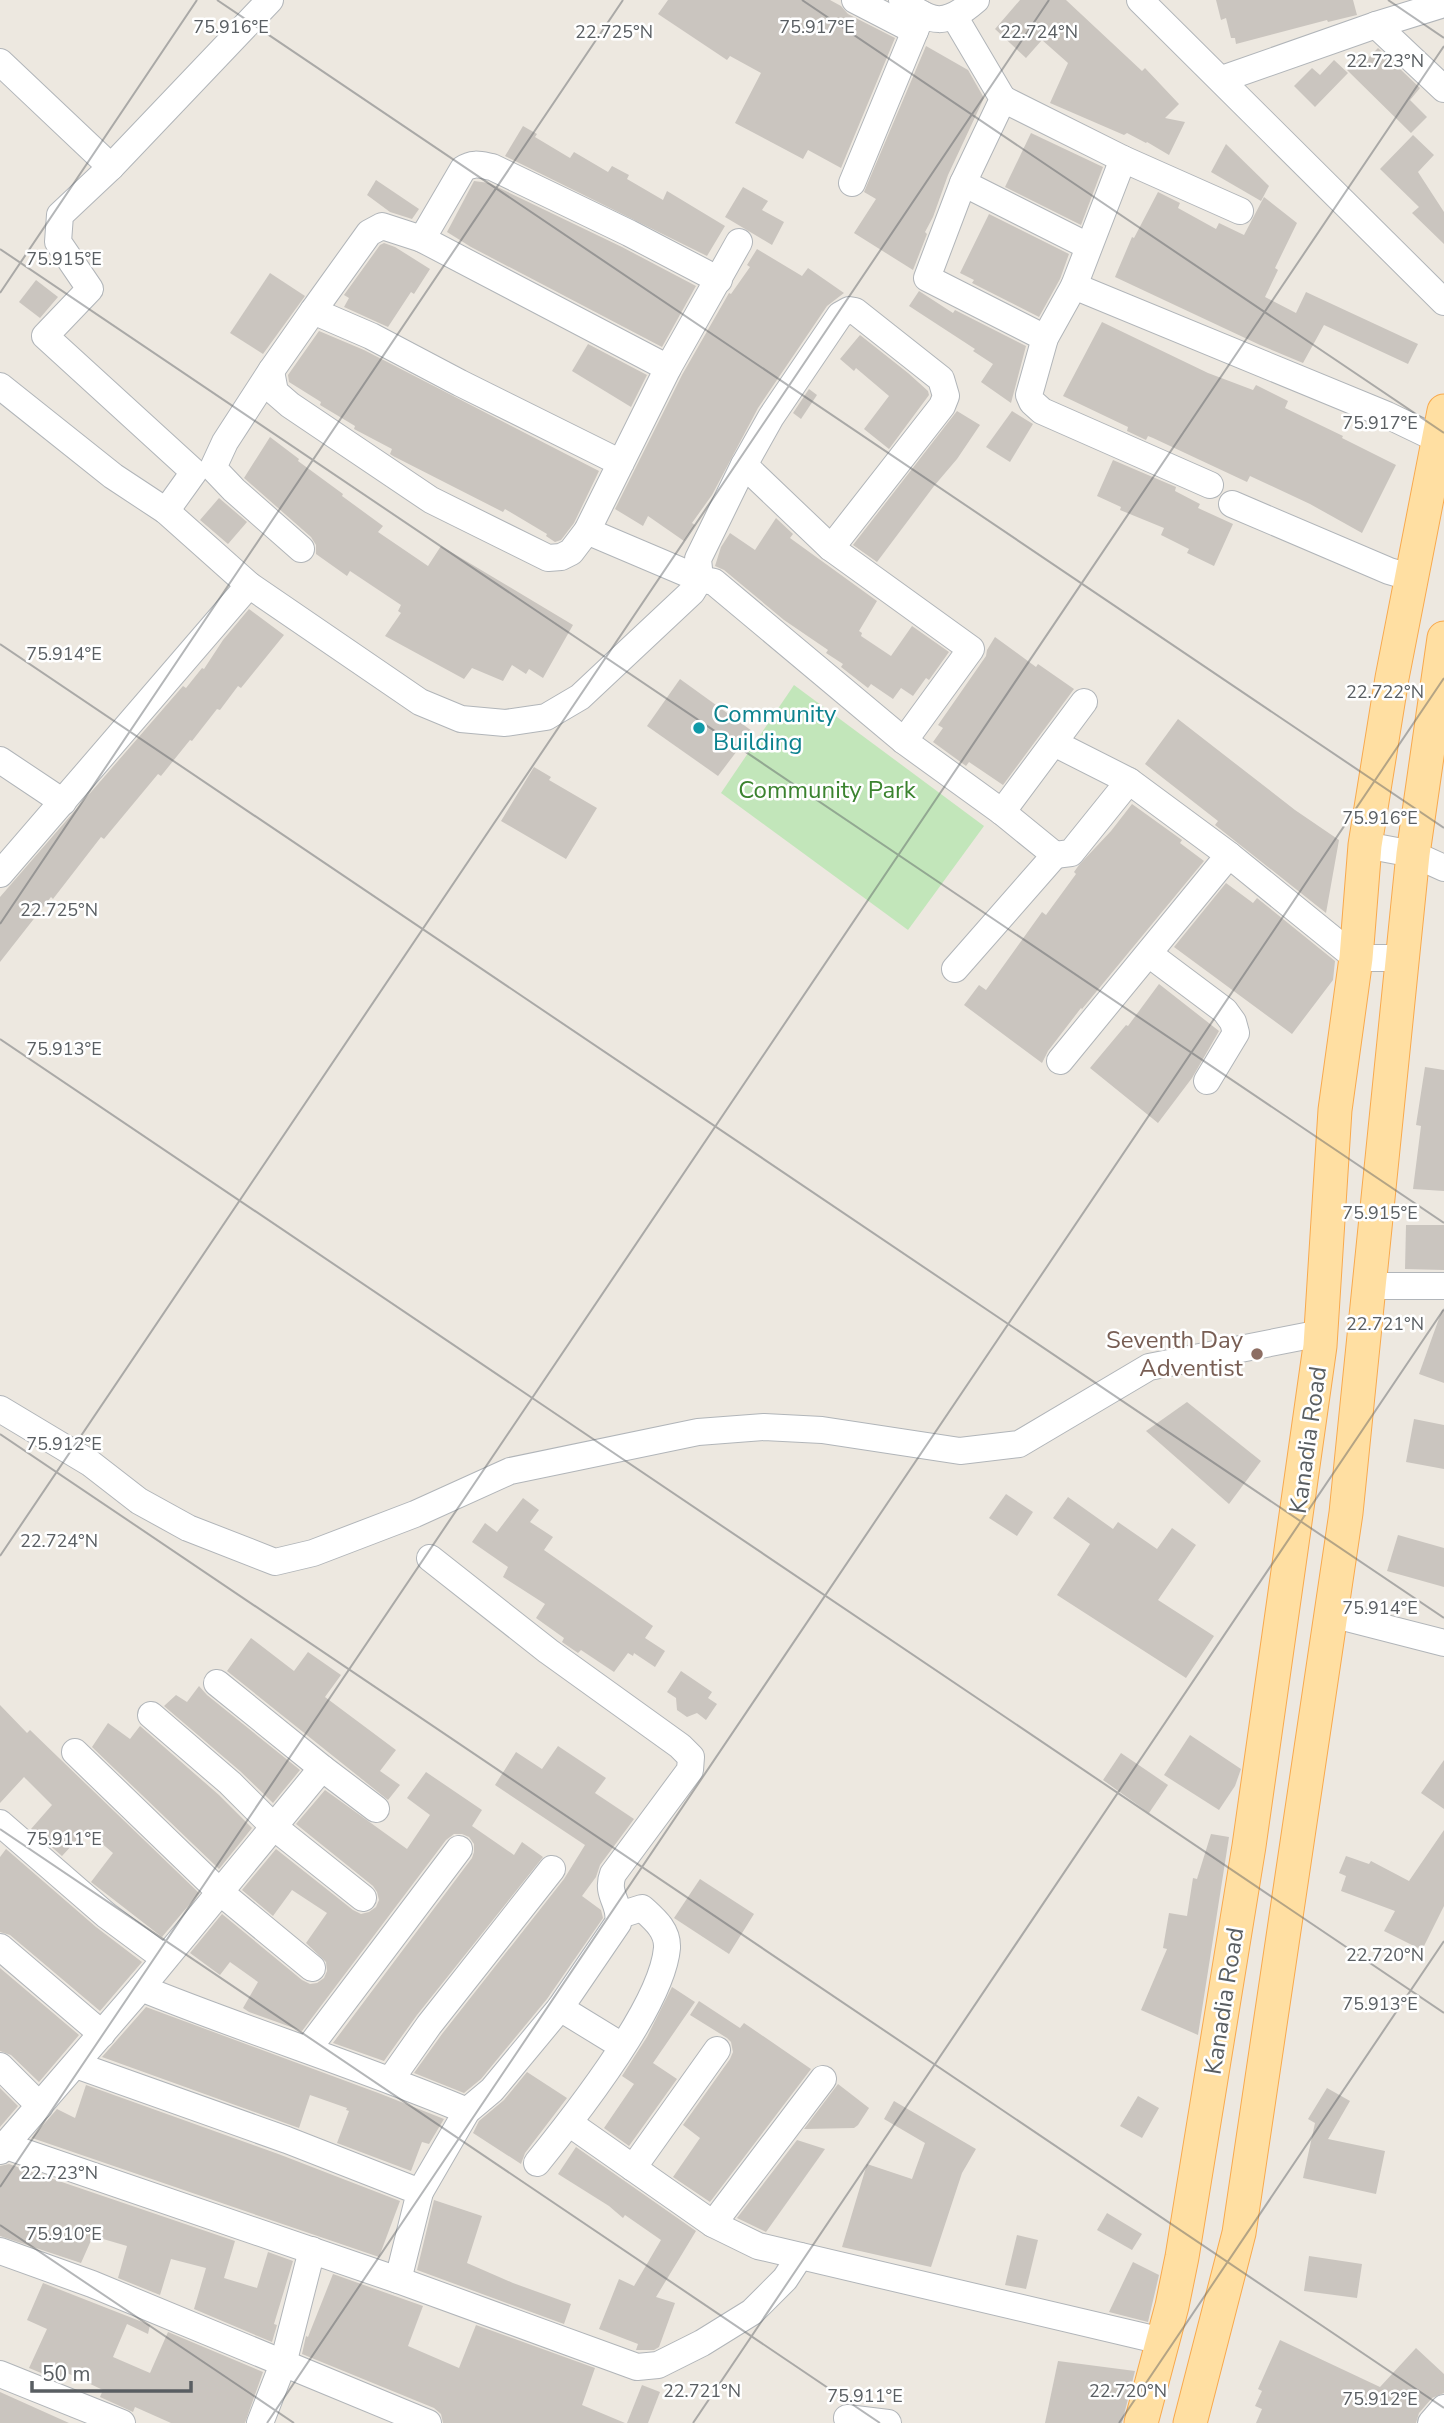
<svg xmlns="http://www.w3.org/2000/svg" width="1444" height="2423" viewBox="0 0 1444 2423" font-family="'Nunito Sans',sans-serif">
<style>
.green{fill:#c2e6ba}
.building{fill:#cac5bf}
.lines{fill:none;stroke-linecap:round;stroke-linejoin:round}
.minor-casing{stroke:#b1b5b9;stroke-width:28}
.major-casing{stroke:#f8a94d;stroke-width:35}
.minor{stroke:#fff;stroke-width:26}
.major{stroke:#ffdfa2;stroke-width:33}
.ticks{fill:none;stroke:#595e62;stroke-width:2;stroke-opacity:0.45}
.culture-dot{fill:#0f9aa8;stroke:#fff;stroke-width:2.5}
.education-dot{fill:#8d6e63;stroke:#fff;stroke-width:2.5}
.labels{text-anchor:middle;stroke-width:5;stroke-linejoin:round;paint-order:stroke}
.culture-label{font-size:24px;fill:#0d838f;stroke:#fff;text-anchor:start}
.park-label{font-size:24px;fill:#3b832f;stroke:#fff}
.education-label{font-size:24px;fill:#785e54;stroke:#fff;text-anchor:end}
.street-label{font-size:24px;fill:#595e62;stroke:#fff}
.ticks-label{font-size:18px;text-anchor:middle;fill:#595e62;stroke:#fff;stroke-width:5;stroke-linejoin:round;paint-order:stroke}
</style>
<rect width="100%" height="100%" fill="#ede8e0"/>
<polygon class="green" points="794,685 984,826 908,930 721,793"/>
<g class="building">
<polygon points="668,0 830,0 841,6 848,14 895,38 841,168 808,150 803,159 735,123 761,73 730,56 727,60 658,14"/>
<polygon points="1020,0 1066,0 1142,71 1145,68 1179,104 1165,118 1185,122 1169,155 1147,142 1146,143 1127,133 1124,135 1050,103 1068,63 1042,40 1026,58 995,29"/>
<polygon points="1216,0 1353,0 1357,15 1328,22 1327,20 1236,44 1235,38 1231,38 1226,18 1221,20"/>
<polygon points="926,46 968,70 984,98 948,175 933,217 925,232 927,234 913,270 854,233 876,199 864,192"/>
<polygon points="1378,48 1420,88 1410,100 1427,117 1411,133 1347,70 1361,56 1366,60"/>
<polygon points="1334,60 1348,73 1315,107 1294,86 1312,68 1320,75"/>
<polygon points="523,126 537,134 535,137 570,158 574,152 608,172 612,166 629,175 627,179 663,200 667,191 725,226 707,256 505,156"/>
<polygon points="1031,133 1103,167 1081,225 1005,187"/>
<polygon points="1413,135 1434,155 1418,172 1444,212 1444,244 1412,213 1419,207 1380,169"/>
<polygon points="1226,144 1269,186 1261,201 1211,172"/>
<polygon points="376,180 419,209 412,219 390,212 367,195"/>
<polygon points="474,181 489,183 622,247 696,286 662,347 471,247 447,232"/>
<polygon points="743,187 768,201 762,210 784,222 772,245 725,217"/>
<polygon points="1158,192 1180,203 1178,208 1216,229 1219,223 1244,235 1264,197 1297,223 1275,268 1278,270 1265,297 1296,313 1306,292 1418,344 1408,364 1324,325 1303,363 1260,345 1115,277 1132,237 1134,238"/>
<polygon points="989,214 1069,254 1060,279 1039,317 972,283 974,280 960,273"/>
<polygon points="384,243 395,247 430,269 414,294 411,292 388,327 344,307 349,298 344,295 380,245"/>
<polygon points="757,249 802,276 808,268 844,293 827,306 758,408 712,495 692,523 695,525 684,541 648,516 643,526 615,509 682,375 729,293 731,294 750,267 747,265"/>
<polygon points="270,273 305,296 263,354 230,333"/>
<polygon points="36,280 58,297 40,318 19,302"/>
<polygon points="919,291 953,313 955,310 1026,346 1011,403 981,382 993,364 973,351 975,349 909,306"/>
<polygon points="1102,322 1208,373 1253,390 1256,385 1288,401 1285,408 1343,436 1342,438 1396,465 1362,533 1310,504 1250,476 1247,482 1153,438 1148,436 1146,440 1127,431 1128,427 1063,396"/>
<polygon points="319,331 364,350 599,471 574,523 561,540 555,542 546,536 547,534 505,509 503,512 393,456 390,454 392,449 354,429 355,426 320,405 321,402 289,382 288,375"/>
<polygon points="860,335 908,373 928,391 929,395 889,449 864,429 889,396 856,368 854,371 840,359"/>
<polygon points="588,344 647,375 631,407 572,371"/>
<polygon points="809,389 817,395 801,419 793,413"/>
<polygon points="957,411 980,425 957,459 934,486 877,562 853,545"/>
<polygon points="1012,411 1033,424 1010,462 986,447"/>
<polygon points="270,437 299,459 298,461 343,494 342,496 383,526 378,532 428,566 441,546 573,625 543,678 529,669 526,674 512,665 503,681 472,668 464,679 385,636 401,613 398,611 401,605 350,571 347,576 316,554 316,545 311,537 244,478"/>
<polygon points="1113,460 1176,487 1175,491 1200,504 1198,508 1233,524 1214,566 1187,553 1189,549 1161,535 1164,528 1120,510 1121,507 1097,496"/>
<polygon points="219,498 247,522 228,544 200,520"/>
<polygon points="776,518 793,534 790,538 877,601 859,631 862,633 861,636 891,656 912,626 949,652 929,680 926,678 913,696 901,688 893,699 871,684 868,688 841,667 843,664 826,653 828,650 784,620 724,570 715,566 721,547 730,533 755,550"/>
<polygon points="249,609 284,635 241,688 238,686 220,710 217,709 192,741 190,740 161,776 158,774 104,839 101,837 53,899 51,897 0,962 0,897 183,686 186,688 202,668 204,669 223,640"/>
<polygon points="995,637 1036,667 1038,664 1074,689 1003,785 969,762 966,766 933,742 943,728 938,725 986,656 987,650"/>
<polygon points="680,679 752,731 718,776 647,726"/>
<polygon points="1178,719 1295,810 1339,840 1326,913 1215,825 1218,821 1145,764"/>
<polygon points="534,767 551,777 549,780 597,808 566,859 501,821"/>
<polygon points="1132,804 1182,840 1180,843 1204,861 1082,1009 1081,1008 1048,1051 1042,1063 964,1005 979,985 986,990 1042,912 1046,915 1076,874 1074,872 1079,865 1111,831"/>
<polygon points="1226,883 1253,903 1257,898 1335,961 1333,980 1292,1034 1174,947"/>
<polygon points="1159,984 1219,1031 1192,1078 1158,1123 1090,1068 1126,1025 1128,1026"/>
<polygon points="1425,1067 1444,1070 1444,1191 1413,1189 1421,1126 1416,1125"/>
<polygon points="1406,1225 1444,1225 1444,1270 1405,1269"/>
<polygon points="1442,1310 1444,1310 1444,1383 1419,1374"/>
<polygon points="1187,1402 1261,1461 1229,1504 1146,1431"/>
<polygon points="1414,1419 1444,1425 1444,1469 1406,1462"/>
<polygon points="1006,1494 1033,1512 1017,1536 989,1518"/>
<polygon points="1068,1497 1113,1529 1118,1522 1157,1549 1172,1528 1196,1545 1158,1600 1214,1636 1186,1678 1057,1595 1090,1544 1053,1518"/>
<polygon points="523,1498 539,1510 530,1522 553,1537 544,1550 653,1626 645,1638 665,1651 655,1667 634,1653 633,1656 628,1653 614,1672 581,1650 578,1653 562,1642 564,1638 536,1618 545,1604 503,1577 508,1567 472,1542 485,1523 497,1532"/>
<polygon points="1398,1535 1444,1548 1444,1587 1387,1571"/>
<polygon points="251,1638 294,1671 308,1652 341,1675 325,1697 396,1750 380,1771 400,1785 388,1800 227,1671"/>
<polygon points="681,1671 712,1692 708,1698 717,1704 706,1720 697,1713 687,1717 677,1710 676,1698 667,1692"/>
<polygon points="199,1686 207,1695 300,1770 273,1803 240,1771 164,1706 176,1695 187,1702"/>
<polygon points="0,1705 27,1733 30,1730 199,1893 162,1937 91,1882 113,1853 86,1830 62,1856 31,1829 52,1805 24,1777 0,1803"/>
<polygon points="108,1723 130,1739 140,1726 219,1795 252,1828 219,1869 92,1747"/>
<polygon points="1190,1735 1241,1769 1235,1786 1219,1810 1164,1775"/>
<polygon points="558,1746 606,1778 595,1793 634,1819 600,1865 596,1877 582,1896 601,1910 603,1918 547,1999 481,2079 464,2093 414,2073 442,2034 564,1879 585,1845 495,1785 516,1752 542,1769"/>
<polygon points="1121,1753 1168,1785 1149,1813 1103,1780"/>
<polygon points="1444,1760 1444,1809 1421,1793"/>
<polygon points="426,1772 482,1810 472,1826 514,1855 522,1842 543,1857 417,2015 384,2061 333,2043 472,1858 474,1852 474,1844 469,1837 462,1834 454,1834 446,1840 302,2031 249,2012 243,2008 258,1982 230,1962 220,1975 190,1953 222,1914 302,1980 310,1984 317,1983 324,1978 327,1971 326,1962 306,1943 327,1913 292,1890 273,1916 242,1890 276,1849 353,1910 361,1914 369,1912 376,1907 379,1900 377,1892 373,1886 296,1824 325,1790 407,1849 430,1815 407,1798"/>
<polygon points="1444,1830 1444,1906 1422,1950 1384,1931 1395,1911 1341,1891 1346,1876 1339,1873 1346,1856 1369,1864 1371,1861 1409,1881"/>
<polygon points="1211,1834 1229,1837 1198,2035 1141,2010 1167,1949 1163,1948 1169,1913 1187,1916 1193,1878 1197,1879"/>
<polygon points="6,1849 96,1927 142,1962 100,2011 10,1935 0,1932 0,1857"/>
<polygon points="700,1879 754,1914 729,1954 674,1918"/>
<polygon points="0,1968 79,2035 39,2082 11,2055 0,2051"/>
<polygon points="672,1987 695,2002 653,2063 677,2079 629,2146 604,2128 634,2084 622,2076 647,2037"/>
<polygon points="699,2001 740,2028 744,2023 811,2069 710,2202 673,2177 700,2138 683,2125 730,2059 733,2052 731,2042 727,2038 690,2015"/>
<polygon points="146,2007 381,2094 444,2119 429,2144 422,2142 411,2171 337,2143 349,2111 346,2110 347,2108 310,2095 299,2128 102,2057"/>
<polygon points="527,2072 567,2098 525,2153 521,2164 473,2133 479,2121 504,2100"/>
<polygon points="838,2084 869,2108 858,2125 854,2128 804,2129"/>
<polygon points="86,2085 281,2155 400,2201 379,2257 32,2138 57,2109 75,2118"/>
<polygon points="0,2088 18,2106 0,2127"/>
<polygon points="1327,2088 1350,2101 1328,2139 1385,2151 1376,2194 1303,2178 1315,2123 1308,2119"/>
<polygon points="1138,2096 1159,2108 1142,2138 1120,2126"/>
<polygon points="894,2101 976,2149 962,2173 931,2267 842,2247 867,2164 912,2179 925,2143 884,2119"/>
<polygon points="797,2140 825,2149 766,2232 737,2218"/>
<polygon points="576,2147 696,2231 656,2297 675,2303 659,2347 654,2350 636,2350 638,2344 599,2329 619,2279 634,2286 661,2240 625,2215 623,2218 609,2206 558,2174"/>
<polygon points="9,2164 235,2241 224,2278 257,2288 268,2252 293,2261 274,2324 277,2325 272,2342 194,2309 206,2268 171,2259 160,2295 118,2278 127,2246 93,2236 81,2263 0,2236 0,2166"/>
<polygon points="434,2200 482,2216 467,2263 513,2283 571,2304 564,2324 417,2270"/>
<polygon points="1107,2213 1142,2234 1132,2250 1097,2230"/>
<polygon points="1017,2235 1038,2240 1026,2289 1005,2285"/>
<polygon points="1309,2256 1362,2264 1357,2298 1304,2291"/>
<polygon points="1133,2262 1159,2275 1148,2322 1109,2312"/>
<polygon points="333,2274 423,2306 408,2346 459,2368 476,2325 595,2368 582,2405 625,2423 443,2423 441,2414 434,2408 302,2354 306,2336 308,2337"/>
<polygon points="43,2283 150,2325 148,2334 127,2324 113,2357 150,2373 168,2332 263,2372 245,2423 171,2423 135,2407 133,2412 100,2397 103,2390 67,2373 63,2382 29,2368 47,2329 27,2320"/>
<polygon points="1280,2340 1380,2387 1416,2348 1444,2374 1444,2393 1432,2398 1419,2413 1416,2423 1256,2423 1262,2409 1255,2406 1262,2391 1258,2389"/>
<polygon points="1058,2361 1135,2371 1122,2423 1045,2423"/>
<polygon points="642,2385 660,2392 648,2423 627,2423"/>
<polygon points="0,2392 20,2401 69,2423 0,2423"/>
</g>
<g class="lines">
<defs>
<g id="minor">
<polyline points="855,0 915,31"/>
<path d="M 902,0 C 932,25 946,26 976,0"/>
<polyline points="1140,0 1444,302"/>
<polyline points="954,16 1003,99 963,183 927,278 1045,338"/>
<polyline points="1376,25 1444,89"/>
<polyline points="0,62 111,167"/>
<polyline points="1222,79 1376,25 1444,4"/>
<polyline points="1003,99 1123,159 1240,211"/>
<polyline points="1123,159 1074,286 1045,338 1029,395 1032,402 1042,411 1210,485"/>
<polyline points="852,183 922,14"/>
<polyline points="963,183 1088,246"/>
<polyline points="1074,286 1387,415 1439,440"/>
<polyline points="313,311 369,233 382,226 422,239"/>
<path d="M 668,368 L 422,239 L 463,169 C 473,162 481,165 492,167 L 629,233 L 719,280"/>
<polyline points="271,371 225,442 213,468 234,490 301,549"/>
<polyline points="0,386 113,476 166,511 249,585 420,702 461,719 505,723 546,717 580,697 692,592 700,579 698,559 744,465 831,548 971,649 904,741"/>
<polyline points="621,463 460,383 371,336 313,311 271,371 275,392 290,405 431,500 548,558 561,557 571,552 587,531 668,368 739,242"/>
<polyline points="744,465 771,417 840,315 849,310 855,311 941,379 946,396 942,406 831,548"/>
<polyline points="1232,504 1389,571 1413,578"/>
<polyline points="166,511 194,472 45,336 90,289 58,242 60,215 111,167 270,0"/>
<polyline points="587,531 700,579 714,582 904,741 1002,812 1055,855 1071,853 1129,781"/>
<polyline points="1054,743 1129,781 1229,855 1356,958 1402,958"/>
<polyline points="0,760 63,802"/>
<polyline points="1002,812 1084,702"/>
<polyline points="1365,845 1413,854 1444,868"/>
<polyline points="0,874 249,585"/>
<polyline points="1149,954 1225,1011 1233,1022 1236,1033 1207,1081"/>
<polyline points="955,969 1055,855"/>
<polyline points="1060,1061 1229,855"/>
<polyline points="1368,1286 1444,1286"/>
<polyline points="0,1409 90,1463 139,1501 188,1528 275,1562 313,1553 415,1514 510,1471 698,1432 764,1427 822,1430 960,1451 1019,1444 1149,1367 1321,1333"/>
<polyline points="1331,1614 1444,1643"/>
<polyline points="217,1683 322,1768 376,1809"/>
<polyline points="151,1715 230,1783 274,1827 363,1898"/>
<polyline points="75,1752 220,1892 312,1968"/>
<polyline points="0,1823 106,1915 164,1958"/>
<polyline points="0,1947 102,2034"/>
<polyline points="141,1988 322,1768"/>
<polyline points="560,2008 622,2046"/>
<polyline points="308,2049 459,1849"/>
<polyline points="76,2065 287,2140 420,2192 398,2280"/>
<polyline points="0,2066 40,2106"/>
<polyline points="391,2079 429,2025 552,1869"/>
<polyline points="569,2123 713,2224 758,2246 1162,2341"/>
<polyline points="6,2146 398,2280 637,2367 658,2365 702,2343 752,2312 785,2279 800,2256"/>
<path d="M 0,2151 L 141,1988 C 249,2032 360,2066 467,2111"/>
<path d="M 537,2163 C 575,2116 662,2006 667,1948 C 668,1930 654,1919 642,1908 L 620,1915"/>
<polyline points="633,2168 717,2050"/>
<path d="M 420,2192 L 467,2111 L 492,2090 L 560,2008 L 618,1923 C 622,1904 605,1895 613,1874 L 690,1770 L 691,1757 L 680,1746 L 548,1651 L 430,1558"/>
<polyline points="713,2224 823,2079"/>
<polyline points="0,2251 92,2284 428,2423"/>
<polyline points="0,2374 122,2423"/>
<polyline points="847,2418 888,2423"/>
<polyline points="260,2423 283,2364 312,2250"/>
<polyline points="1431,2423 1444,2408"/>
</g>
<g id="major">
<polyline points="1141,2423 1172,2306 1182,2257 1249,1846 1320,1346 1335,1110 1356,958 1365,845 1392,678 1444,411"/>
<polyline points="1190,2423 1239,2233 1346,1513 1413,854 1444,638"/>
</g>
</defs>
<use href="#minor" class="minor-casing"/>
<use href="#major" class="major-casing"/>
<use href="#minor" class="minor"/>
<use href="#major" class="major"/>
</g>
<path class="ticks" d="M 217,0 L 1444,828M 802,0 L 1444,433M 1388,0 L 1444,38M 0,249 L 1444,1223M 0,293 L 197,0M 0,644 L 1444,1618M 0,924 L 623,0M 0,1039 L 1444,2013M 0,1434 L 1444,2408M 0,1556 L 1049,0M 0,1829 L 880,2423M 0,2187 L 1444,46M 0,2225 L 294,2423M 267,2423 L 1444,678M 693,2423 L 1444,1309M 1119,2423 L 1444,1941"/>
<circle class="culture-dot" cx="699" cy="728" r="7"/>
<circle class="education-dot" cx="1257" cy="1354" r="7"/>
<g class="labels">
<g class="culture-label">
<text x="713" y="722">Community<tspan x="713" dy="28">Building</tspan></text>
</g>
<g class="park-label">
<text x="827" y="798">Community Park</text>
</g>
<g class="education-label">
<text x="1243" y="1348">Seventh Day<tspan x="1243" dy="28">Adventist</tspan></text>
</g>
<g class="street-label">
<text transform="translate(1308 1440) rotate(-82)" y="8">Kanadia Road</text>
<text transform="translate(1224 2001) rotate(-81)" y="8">Kanadia Road</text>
</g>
</g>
<g class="ticks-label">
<text x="231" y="33">75.916°E</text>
<text x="817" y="33">75.917°E</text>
<text x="614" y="38">22.725°N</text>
<text x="1039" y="38">22.724°N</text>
<text x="1385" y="67">22.723°N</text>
<text x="64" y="265">75.915°E</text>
<text x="1380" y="429">75.917°E</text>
<text x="64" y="660">75.914°E</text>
<text x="1385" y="698">22.722°N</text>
<text x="1380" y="824">75.916°E</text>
<text x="59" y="916">22.725°N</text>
<text x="64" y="1055">75.913°E</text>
<text x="1380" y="1219">75.915°E</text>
<text x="1385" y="1330">22.721°N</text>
<text x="64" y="1450">75.912°E</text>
<text x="59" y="1547">22.724°N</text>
<text x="1380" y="1614">75.914°E</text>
<text x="64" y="1845">75.911°E</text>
<text x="1385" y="1961">22.720°N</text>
<text x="1380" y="2010">75.913°E</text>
<text x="59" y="2179">22.723°N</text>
<text x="64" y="2240">75.910°E</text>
<text x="702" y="2397">22.721°N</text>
<text x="1128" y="2397">22.720°N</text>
<text x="865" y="2402">75.911°E</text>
<text x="1380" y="2405">75.912°E</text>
</g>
<path d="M32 2381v10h159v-10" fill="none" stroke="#595e62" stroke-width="3.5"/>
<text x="42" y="2381" font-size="21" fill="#595e62" stroke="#ffffff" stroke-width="5" paint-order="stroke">50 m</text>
</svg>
